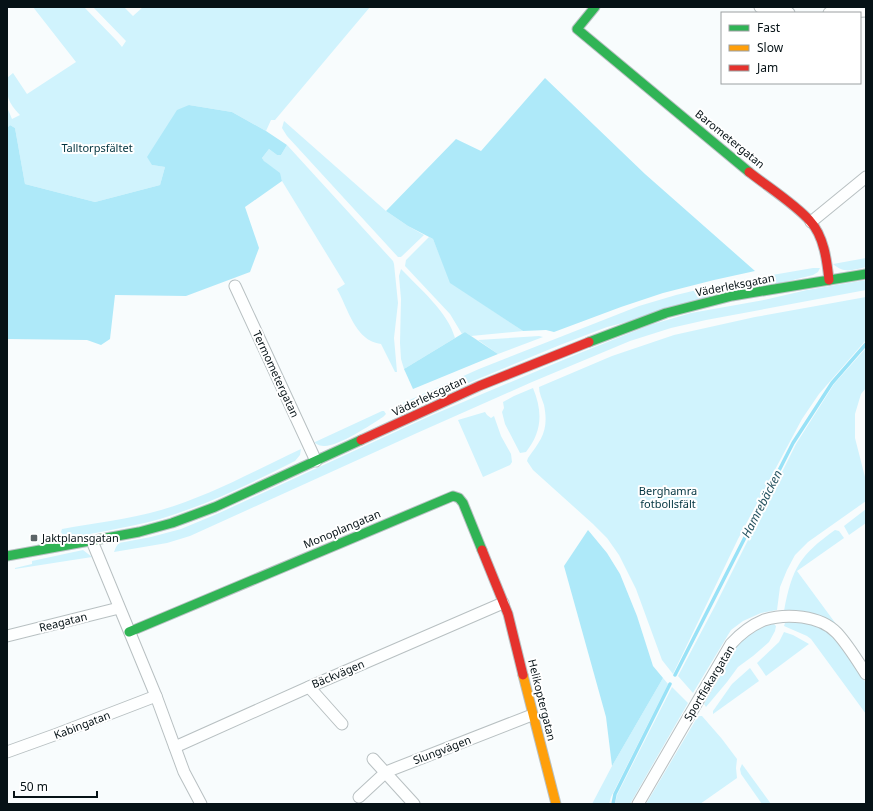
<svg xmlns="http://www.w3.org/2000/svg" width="873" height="811" viewBox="0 0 873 811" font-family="'Noto Sans',sans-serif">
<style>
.green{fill:#d0f3fd}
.forest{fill:#aee9f9}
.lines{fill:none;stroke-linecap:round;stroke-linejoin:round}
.stream{stroke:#99e2f7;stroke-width:3.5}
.street-casing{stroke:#b8c0c2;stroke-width:13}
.fast-casing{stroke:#b8c0c2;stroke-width:11}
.slow-casing{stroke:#b8c0c2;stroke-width:11}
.jam-casing{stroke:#b8c0c2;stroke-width:11}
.street{stroke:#feffff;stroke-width:11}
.fast{stroke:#30b455;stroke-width:9}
.slow{stroke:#ff9f0a;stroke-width:9}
.jam{stroke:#e5322d;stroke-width:9}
.poi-dot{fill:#5b6467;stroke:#fff;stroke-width:1.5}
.labels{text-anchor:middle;stroke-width:4;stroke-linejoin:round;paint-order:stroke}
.street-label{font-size:11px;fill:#061216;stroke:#fff}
.park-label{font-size:11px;fill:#00333f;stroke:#fff}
.poi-label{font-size:11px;fill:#061216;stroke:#fff;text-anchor:start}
.water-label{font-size:12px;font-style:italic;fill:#275461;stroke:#fff}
</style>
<rect width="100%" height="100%" fill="#f8fcfd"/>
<g class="green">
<path d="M 33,7 L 84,7 L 117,41 L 122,47 L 126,41 L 93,7 L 124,7 L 133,16 L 143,7 L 370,7 L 275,120 L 271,120 L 266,131 L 232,112 L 189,105 L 152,165 L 165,167 L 160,185 L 95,202 L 25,184 L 15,128 L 10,125 L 7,128 L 7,107 L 12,119 L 20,115 C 7,101 7,97 7,78 L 13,73 L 27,94 L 76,62 Z"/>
<polygon points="284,121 386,211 408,226 424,235 401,257 398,257 287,136 282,128"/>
<path d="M 287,145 L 393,261 L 394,264 L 398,303 L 394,338 L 397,372 L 395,372 L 381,344 C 355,341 348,308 337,289 L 345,284 L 282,181 C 280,168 267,168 262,158 L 269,149 L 277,155 L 281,155 Z"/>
<polygon points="429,237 433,239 451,283 523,331 471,336 465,332 462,334 450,314 405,266 406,260"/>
<path d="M 866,258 L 866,267 C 852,270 845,274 833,264 Z"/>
<polygon points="813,268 820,268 818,272 813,275 607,327 560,345 432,398 406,406 404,405 403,403 479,369 639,306 676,295 726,283"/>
<path d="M 401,269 C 419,288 448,312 455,338 L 404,369 L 401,359 L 400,343 L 401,299 L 399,276 Z"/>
<polygon points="866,280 866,290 706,320 671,328 630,341 532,382 417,433 190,536 167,543 114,552 116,547 119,543 151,537 181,529 217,514 430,416 575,355 650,325 691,313 764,300 807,290"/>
<path d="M 866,297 L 866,340 L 819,394 L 802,419 L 738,539 L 673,674 L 662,660 L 636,589 L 619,555 L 607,538 L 593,524 L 533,470 L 527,461 L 528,458 C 542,439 549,430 544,405 C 542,399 539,393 539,387 L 612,356 L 674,335 L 755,317 Z"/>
<polygon points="539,336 543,337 498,354 478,340"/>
<polygon points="866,348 866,388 861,394 855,414 855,438 866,481 866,501 808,542 795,555 787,570 780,587 777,610 761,613 743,621 731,630 693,693 678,676 715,606 796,444 834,384"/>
<path d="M 533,388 C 543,412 542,432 526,452 L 520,453 L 505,424 L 502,412 L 504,408 L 503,402 L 514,396 Z"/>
<path d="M 382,411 L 384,411 L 386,414 L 383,417 C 371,425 337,447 324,446 C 320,446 318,445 315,443 L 315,442 Z"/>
<polygon points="485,412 487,415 491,418 494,416 501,436 511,454 512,462 510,465 483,477 458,420"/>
<path d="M 301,449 L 300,455 L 295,461 C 252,483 206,505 160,519 C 142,524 124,527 106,531 C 93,533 76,538 63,535 L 61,532 L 62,529 C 95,523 129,519 161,510 C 210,496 256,470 301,449 Z"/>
<polygon points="866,509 866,523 849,535 844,526"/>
<path d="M 835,530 L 839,531 L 844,538 L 797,571 L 836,624 L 786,613 L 784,611 C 792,568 800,555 835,530 Z"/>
<polygon points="83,550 92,557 15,569 15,568 32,564 32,561"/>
<polygon points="788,622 815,623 823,628 832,635 866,683 866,714 811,639 807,636 784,626 785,623"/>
<polygon points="774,624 776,626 775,631 769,642 753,656 738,667 727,682 706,707 704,704 740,641 762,627"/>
<polygon points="784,632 793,635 809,644 766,676 757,663 779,642"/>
<polygon points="750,668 759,681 713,714 713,711 732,684"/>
<polygon points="663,678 668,684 611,797 609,804 592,804 612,766"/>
<polygon points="672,687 688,703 630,804 615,804 617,795"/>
<polygon points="698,716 702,716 722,739 737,759 736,768 737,778 700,804 646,804"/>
<polygon points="742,764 771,804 762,804 741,774 740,769"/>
</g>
<g class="forest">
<polygon points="545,78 645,174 755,271 714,280 663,293 621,307 554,332 546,330 523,331 450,283 433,239 408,226 386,211 456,139 481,151"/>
<polygon points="189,105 232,112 266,131 287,145 281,155 277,155 269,149 262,158 264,161 280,173 282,181 245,207 259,248 250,272 186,296 115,295 110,339 101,345 87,340 7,339 7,167 8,166 7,163 7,128 10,125 15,128 25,184 95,202 160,185 165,167 152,165 147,157 177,110"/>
<polygon points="465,332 498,354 413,389 404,369"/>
<polygon points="588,530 607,553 620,574 637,616 653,666 663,678 612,766 606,717 564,566"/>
</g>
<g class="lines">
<g class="stream">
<polyline points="675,675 793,443 832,383 866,344"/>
<polyline points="613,804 615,794 670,684"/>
</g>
<defs>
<g id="street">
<polyline points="760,7 776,12 789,13"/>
<polyline points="829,13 866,11"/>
<polyline points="811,222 866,177"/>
<polyline points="235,286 316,461"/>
<polyline points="92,541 156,696 184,772 201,804"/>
<polyline points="7,636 119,608"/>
<polyline points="309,687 342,724"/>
<polyline points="175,747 309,687 503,603"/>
<polyline points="7,752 57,734 156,696"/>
<polyline points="373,759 414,804"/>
<polyline points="359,797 386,772 532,715"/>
<path d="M 638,804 L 731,644 C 740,634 752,625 764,620 C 786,613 820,615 837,633 C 848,645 857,660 866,674"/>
</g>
<g id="fast">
<polyline points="595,7 577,29 749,172"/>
<polyline points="589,342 666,313 732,296 866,274"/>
<polyline points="7,556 139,532 172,523 215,507 361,440"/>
<polyline points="129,632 453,496 459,498 463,503 482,550"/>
</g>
<polyline id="slow" points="523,675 556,804"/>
<g id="jam">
<path d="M 749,172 C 768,187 795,204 810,221 C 824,236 827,261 829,280"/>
<polyline points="361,440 479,386 589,342"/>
<polyline points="482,550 508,614 523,675"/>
</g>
</defs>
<use href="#street" class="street-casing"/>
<use href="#fast" class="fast-casing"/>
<use href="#slow" class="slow-casing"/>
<use href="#jam" class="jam-casing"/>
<use href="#street" class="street"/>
<use href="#fast" class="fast"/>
<use href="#slow" class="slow"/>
<use href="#jam" class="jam"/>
</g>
<rect class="poi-dot" x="30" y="534" width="8" height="8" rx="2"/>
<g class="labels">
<g class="street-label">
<text transform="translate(730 139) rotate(39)" y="4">Barometergatan</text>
<text transform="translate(735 285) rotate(-11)" y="4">Väderleksgatan</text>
<text transform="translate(276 374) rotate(65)" y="4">Termometergatan</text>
<text transform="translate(429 396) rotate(-25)" y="4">Väderleksgatan</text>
<text transform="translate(342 529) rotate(-23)" y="4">Monoplangatan</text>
<text transform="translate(63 622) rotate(-14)" y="4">Reagatan</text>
<text transform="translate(338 674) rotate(-23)" y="4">Bäckvägen</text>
<text transform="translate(709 683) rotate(-59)" y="4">Sportfiskargatan</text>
<text transform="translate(542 700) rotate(76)" y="4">Helikoptergatan</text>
<text transform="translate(82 725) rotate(-21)" y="4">Kabingatan</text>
<text transform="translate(442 750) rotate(-21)" y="4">Slungvägen</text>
</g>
<g class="park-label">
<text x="97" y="152">Talltorpsfältet</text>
<text x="668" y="495">Berghamra<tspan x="668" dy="13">fotbollsfält</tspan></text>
</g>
<g class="poi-label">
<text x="42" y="542">Jaktplansgatan</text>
</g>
<g class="water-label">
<text transform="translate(762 504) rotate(-63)" y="4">Hamrebäcken</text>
</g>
</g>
<rect width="873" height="811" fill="none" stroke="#061216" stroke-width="16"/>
<rect x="721" y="12" width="140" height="72" fill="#ffffff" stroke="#9ba0a2"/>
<rect x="729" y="25" width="20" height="6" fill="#30b455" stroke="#9ba0a2"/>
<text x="757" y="32" font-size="12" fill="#061216">Fast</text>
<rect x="729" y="45" width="20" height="6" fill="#ff9f0a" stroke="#9ba0a2"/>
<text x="757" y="52" font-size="12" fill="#061216">Slow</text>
<rect x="729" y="65" width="20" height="6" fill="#e5322d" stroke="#9ba0a2"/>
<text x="757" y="72" font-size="12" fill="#061216">Jam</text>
<path d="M14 791v6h83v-6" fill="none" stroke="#061216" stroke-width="2"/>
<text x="20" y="791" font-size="12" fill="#061216" stroke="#ffffff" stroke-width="3" paint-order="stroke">50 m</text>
</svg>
